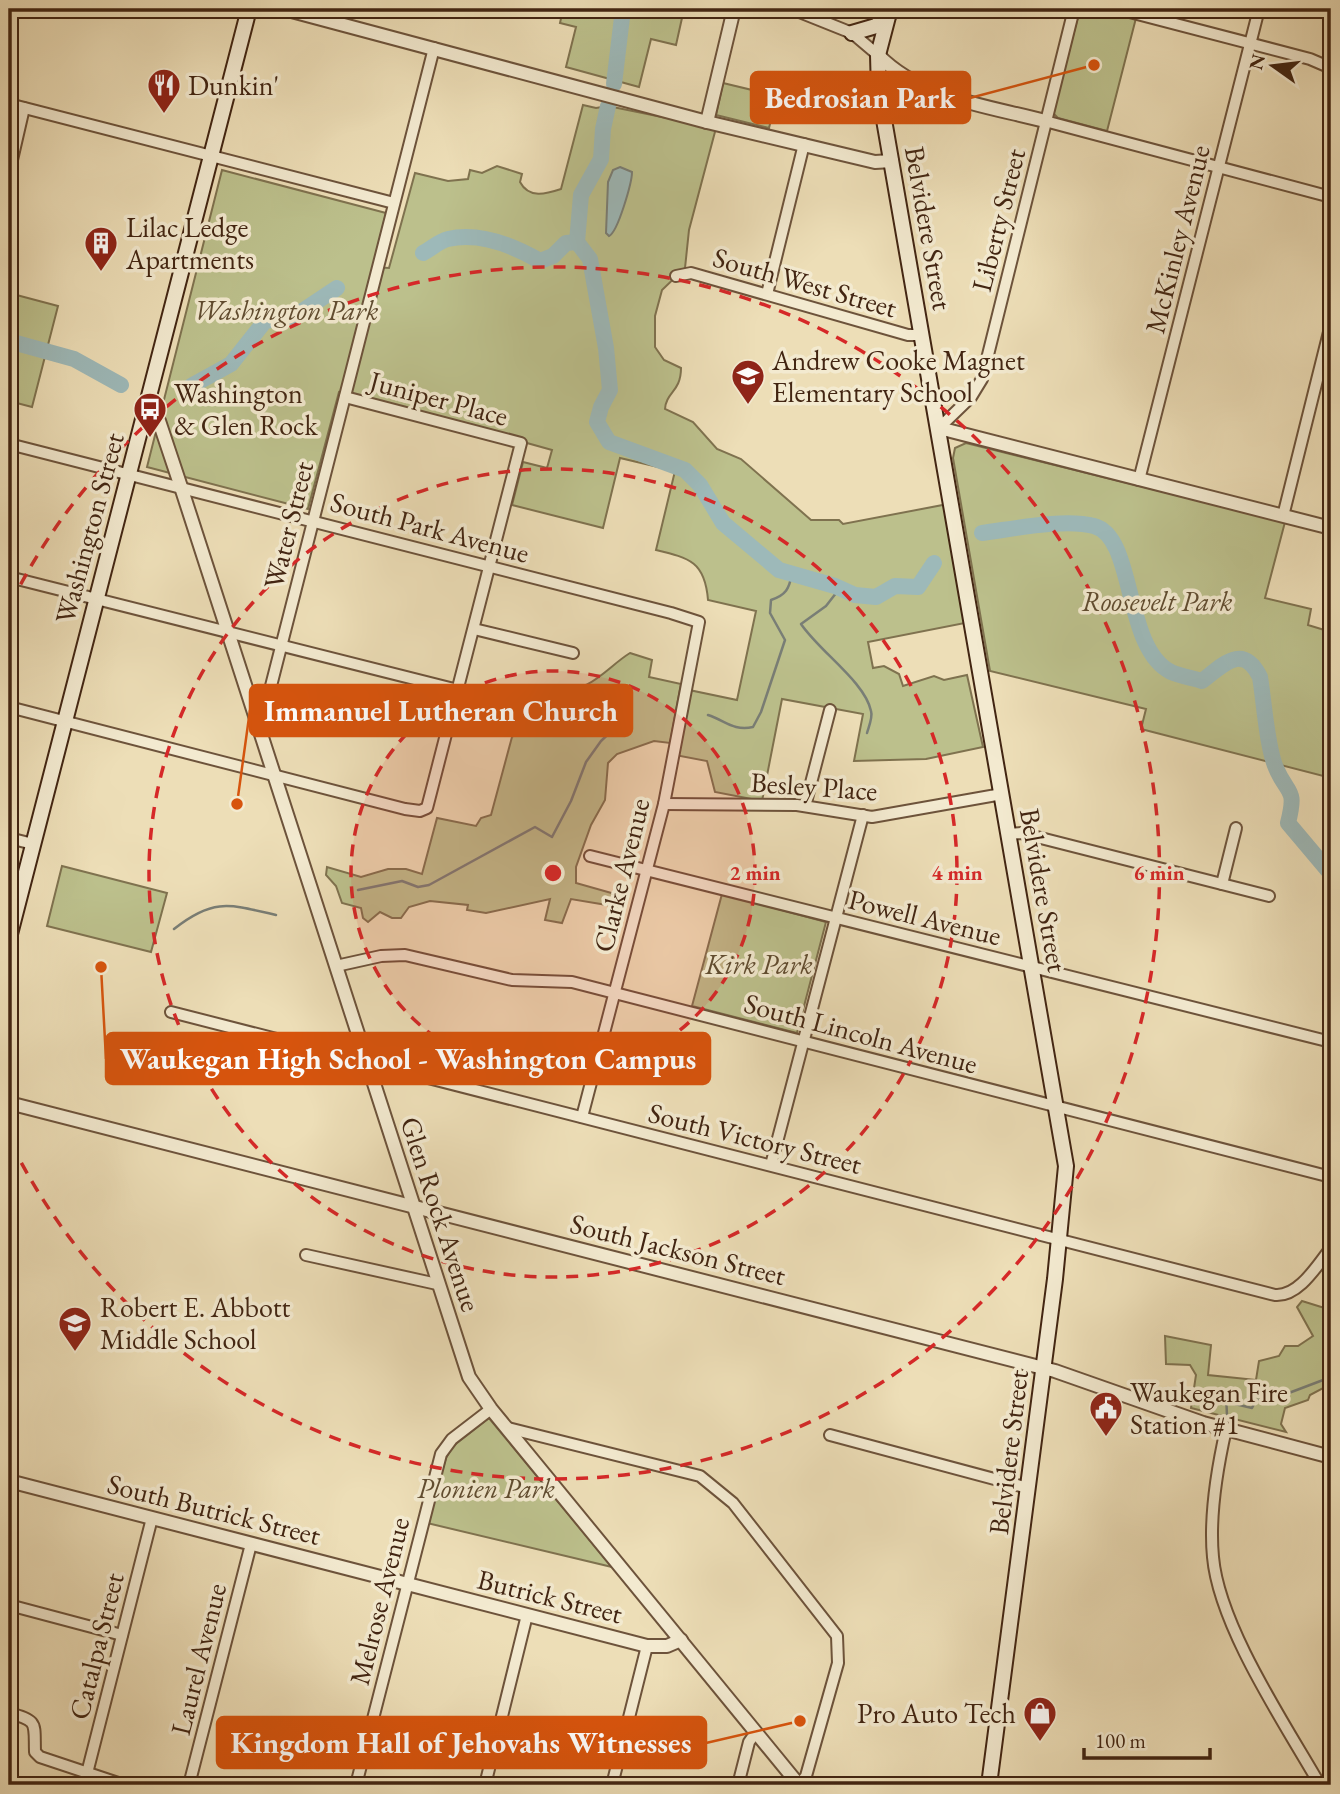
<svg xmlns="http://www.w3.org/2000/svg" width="1340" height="1794" viewBox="0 0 1340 1794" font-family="'EB Garamond',serif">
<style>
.green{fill:#bcc08c;stroke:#7f724f;stroke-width:2}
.water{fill:#9db9b9;stroke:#797e76;stroke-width:2}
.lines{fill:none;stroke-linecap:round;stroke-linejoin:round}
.stream{stroke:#797e76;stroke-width:2.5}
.river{stroke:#9db9b9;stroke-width:16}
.minor-casing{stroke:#6d533b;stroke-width:14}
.tertiary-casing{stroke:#6d533b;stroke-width:16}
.secondary-casing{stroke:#422512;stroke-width:18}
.minor{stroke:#f3ead0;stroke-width:10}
.tertiary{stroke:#f3ead0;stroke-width:12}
.secondary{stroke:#f3ead0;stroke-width:14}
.ring{fill:none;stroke:#d62828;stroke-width:3.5;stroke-dasharray:12 9}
.labels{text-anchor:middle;stroke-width:7;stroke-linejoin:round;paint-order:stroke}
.poi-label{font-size:28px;fill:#422512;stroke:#f3ead0;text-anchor:start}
.street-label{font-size:28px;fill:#422512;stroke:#f3ead0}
.park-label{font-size:28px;font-style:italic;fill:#604c30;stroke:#f3ead0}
.centre{fill:#d62828;stroke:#f3ead0;stroke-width:3.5}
.ring-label{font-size:21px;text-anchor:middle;font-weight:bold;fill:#d62828;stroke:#f3ead0;stroke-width:7;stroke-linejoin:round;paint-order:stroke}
.leader{fill:none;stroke:#d7540d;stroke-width:2.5}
.callout-dot{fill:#d7540d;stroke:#f3ead0;stroke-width:2.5}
.callout{fill:#d7540d;stroke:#d7540d;stroke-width:2.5}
.callout-label{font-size:30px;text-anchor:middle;font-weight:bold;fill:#fff}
</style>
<rect width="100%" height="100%" fill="#eddeb7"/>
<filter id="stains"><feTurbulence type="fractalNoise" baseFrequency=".00286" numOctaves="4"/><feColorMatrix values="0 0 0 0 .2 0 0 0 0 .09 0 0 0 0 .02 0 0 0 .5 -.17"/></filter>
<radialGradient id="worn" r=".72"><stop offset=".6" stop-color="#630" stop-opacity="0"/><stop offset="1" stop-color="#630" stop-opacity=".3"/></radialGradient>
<g class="green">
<polygon points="563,9 684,9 676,45 651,39 639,87 566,67 576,27 560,23"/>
<polygon points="1080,9 1100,9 1136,18 1107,131 1058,118 1053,113"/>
<polygon points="723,83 777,96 769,128 716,115"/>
<path d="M 583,105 L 596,108 L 608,106 L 716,128 L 689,230 L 685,268 L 662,290 L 655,316 L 655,347 L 664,360 L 681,368 C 681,392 666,392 665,409 L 693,422 L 717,449 L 741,459 L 811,520 L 839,520 L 843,524 L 948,504 L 970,622 L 868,642 L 873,668 L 884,666 L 899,674 L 903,686 L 934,676 L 944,680 L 967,675 L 983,747 L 926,759 L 854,761 L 863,714 L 782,699 L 762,801 L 715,792 L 707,761 L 675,755 L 689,690 L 737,700 L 756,611 L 708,600 C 705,562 690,558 656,550 L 675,471 L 620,458 L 603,528 L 512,505 L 523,462 L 547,468 L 552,450 L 527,443 L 517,437 L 339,392 L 308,509 L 147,467 L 222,170 L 386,213 L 373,267 L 389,268 L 415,173 L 448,181 L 468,179 L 470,170 L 482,173 L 497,166 L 522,174 L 520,182 C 529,199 546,194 561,189 Z"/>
<polygon points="9,293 58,306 32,407 9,401"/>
<polygon points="966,443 1285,522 1265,598 1311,609 1308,625 1331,632 1331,778 1141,729 1146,709 990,671 953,458 955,448"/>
<path d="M 630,653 L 652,660 L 649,677 L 681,684 L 670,743 L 654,741 L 617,754 L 608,763 L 605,800 L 591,825 L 576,867 L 576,883 L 622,896 L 619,907 L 571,899 L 562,923 L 545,920 L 550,899 L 486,913 L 467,910 L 468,905 L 430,901 L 409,907 L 401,918 L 392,918 L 380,912 L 368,922 L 363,918 L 361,908 L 342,903 L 336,886 L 326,875 L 327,867 L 361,877 L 388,869 L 406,869 L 422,874 L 437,818 L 476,826 L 481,818 L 491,815 L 512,737 L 546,710 L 553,692 L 558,688 C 589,695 607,667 630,653 Z"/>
<polygon points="62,866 167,893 151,952 47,926"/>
<polygon points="722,894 826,922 797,1033 692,1006"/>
<polygon points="1302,1301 1331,1310 1331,1384 1310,1395 1308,1400 1285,1408 1281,1424 1286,1432 1191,1408 1196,1375 1190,1365 1166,1364 1165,1336 1211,1345 1208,1375 1256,1380 1259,1361 1279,1356 1285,1346 1298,1346 1313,1336 1297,1307"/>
<polygon points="489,1418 612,1567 427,1523 446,1458 452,1447"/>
</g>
<path class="water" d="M 620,167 L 632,172 C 632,182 618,232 609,236 L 606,233 L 608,182 L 613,170 Z"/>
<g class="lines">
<g class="stream">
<path d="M 840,588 L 826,606 L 801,624 C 820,652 865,682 871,711 C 873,717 869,726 867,733"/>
<path d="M 708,715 C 726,721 733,731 753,727 L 761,712 L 785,640 L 770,613 L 771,600 C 786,595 789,589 792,574"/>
<polyline points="358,890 402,881 418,887 429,885 535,827 552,837 571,801 586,762 601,741 620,723"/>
<path d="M 174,929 C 213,898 229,904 276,915"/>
<polyline points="1227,1416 1226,1393 1238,1398 1235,1404 1252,1408 1256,1400 1273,1399 1331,1377"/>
</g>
<g class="river">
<polyline points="614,84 623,9"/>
<polyline points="608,106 603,129 601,159 581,195 577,242 590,259 606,348 610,390 601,407 597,422 609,442 685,470 700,485 723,523 779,570 835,586 855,595 876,597 895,586 918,587 934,563"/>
<path d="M 423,253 C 431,249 439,241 448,239 C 479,232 514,246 540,261 L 553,256 L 566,243 L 577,242"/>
<polyline points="9,341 74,359 121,385"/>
<polyline points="191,386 231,364 265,321 295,316 337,288"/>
<path d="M 982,533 C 1013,529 1065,518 1094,526 C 1136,537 1123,648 1171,672 C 1180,676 1192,678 1202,681 C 1224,664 1243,643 1260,677 C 1264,701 1267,748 1276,768 C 1288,796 1297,787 1288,823 L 1331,874"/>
</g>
<defs>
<g id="minor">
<polyline points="792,9 852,33 878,55"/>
<polyline points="1118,9 1310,59 1331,68"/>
<polyline points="9,104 394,203"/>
<polyline points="1045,121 1331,197"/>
<polyline points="9,173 24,108"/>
<polyline points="676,276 691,273 908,335 923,335"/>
<polyline points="767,294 804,144"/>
<polyline points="939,428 971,397 982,379 1074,9"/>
<polyline points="9,444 671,613 699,622 664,804 582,1117"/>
<polyline points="1139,480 1259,9"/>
<polyline points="1283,516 1331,324"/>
<polyline points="9,577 458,690"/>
<polyline points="474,629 573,653"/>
<polyline points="9,707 405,809 420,811 427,808 521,443 345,397"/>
<polyline points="260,729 434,48"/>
<polyline points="664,804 797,805 872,817 1002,794"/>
<polyline points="805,806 830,710"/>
<polyline points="1009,834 1021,833 1269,896"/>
<polyline points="9,838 33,844"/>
<polyline points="590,856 1331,1042"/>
<polyline points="1222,884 1236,828"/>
<polyline points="336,966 381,956 405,955 512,980 572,982 1331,1177"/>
<path d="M 171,1012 L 1275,1295 C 1299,1297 1318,1264 1331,1248"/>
<polyline points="771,1165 863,815"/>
<polyline points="306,1255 437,1284"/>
<polyline points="508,1428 700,1476 733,1503 837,1636 838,1663 806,1776 799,1785"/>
<path d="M 1226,1429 C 1217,1469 1209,1516 1213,1557 C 1219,1626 1285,1724 1320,1785"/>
<polyline points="830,1435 1028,1488"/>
<polyline points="9,1605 122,1635"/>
<path d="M 9,1713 C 39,1721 34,1723 35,1752 L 40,1757 L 124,1785"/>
<polyline points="84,1785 152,1518"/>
<polyline points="189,1785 251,1544"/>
<polyline points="356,1785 441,1454 452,1439 491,1409"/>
<polyline points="485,1785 527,1615"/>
<polyline points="612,1785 647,1646"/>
<polyline points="738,1785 749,1742 756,1732"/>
</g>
<g id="tertiary">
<polyline points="284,9 707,122 875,162 892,161"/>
<path d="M 878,55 C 921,99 988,106 1045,121"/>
<polyline points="707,122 734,9"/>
<polyline points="145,411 159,421 181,487 469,1377 491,1409 799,1785"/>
<polyline points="939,428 1331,528"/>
<polyline points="9,1103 1055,1371 1203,1423 1331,1457"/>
<polyline points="9,1481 647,1646 667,1646 681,1640"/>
</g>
<g id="secondary">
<polyline points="890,9 878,55 879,91 1066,1166 1055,1279 989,1785"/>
<polyline points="852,33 876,26 888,16"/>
<path d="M 881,100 C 889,86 899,82 916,84"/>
<polyline points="9,938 249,9"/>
</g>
</defs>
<use href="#minor" class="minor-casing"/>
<use href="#tertiary" class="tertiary-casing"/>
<use href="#secondary" class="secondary-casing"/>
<use href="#minor" class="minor"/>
<use href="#tertiary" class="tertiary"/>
<use href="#secondary" class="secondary"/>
</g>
<circle cx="553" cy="873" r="202" fill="#d62828" fill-opacity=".12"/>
<g class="ring">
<circle cx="553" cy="873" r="202"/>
<circle cx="553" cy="873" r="404"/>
<path d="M11 603A606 606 0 1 1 11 1143"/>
</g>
<defs>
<symbol id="restaurant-pin" viewBox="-11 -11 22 30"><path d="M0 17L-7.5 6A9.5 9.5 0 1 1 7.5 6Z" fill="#8f2418" stroke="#f3ead0"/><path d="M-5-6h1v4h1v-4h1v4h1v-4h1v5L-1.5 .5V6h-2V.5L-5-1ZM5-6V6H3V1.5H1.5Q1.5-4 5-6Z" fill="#fff"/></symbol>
<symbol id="building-pin" viewBox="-11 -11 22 30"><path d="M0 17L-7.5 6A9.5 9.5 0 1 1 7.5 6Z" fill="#8f2418" stroke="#f3ead0"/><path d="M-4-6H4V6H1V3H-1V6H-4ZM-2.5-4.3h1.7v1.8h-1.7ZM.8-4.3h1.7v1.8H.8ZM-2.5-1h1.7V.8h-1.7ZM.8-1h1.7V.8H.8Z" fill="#fff"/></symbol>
<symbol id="school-pin" viewBox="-11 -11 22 30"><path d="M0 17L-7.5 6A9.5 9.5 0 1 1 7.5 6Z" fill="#8f2418" stroke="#f3ead0"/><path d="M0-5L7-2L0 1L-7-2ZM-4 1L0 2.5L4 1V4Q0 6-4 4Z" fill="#fff"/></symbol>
<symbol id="bus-pin" viewBox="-11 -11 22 30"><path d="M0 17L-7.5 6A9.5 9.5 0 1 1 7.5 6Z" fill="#8f2418" stroke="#f3ead0"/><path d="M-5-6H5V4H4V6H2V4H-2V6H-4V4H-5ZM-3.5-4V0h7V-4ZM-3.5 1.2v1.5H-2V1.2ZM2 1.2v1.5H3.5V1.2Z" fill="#fff"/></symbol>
<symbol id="civic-pin" viewBox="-11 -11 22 30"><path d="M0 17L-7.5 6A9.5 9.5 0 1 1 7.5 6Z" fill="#8f2418" stroke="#f3ead0"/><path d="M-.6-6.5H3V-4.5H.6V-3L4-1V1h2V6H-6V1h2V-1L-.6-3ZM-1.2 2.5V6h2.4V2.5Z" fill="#fff"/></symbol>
<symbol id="shop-pin" viewBox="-11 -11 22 30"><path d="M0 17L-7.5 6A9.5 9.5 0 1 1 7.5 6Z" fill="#8f2418" stroke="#f3ead0"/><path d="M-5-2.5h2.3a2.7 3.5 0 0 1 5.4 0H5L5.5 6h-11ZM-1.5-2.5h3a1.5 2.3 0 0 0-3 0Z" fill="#fff"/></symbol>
</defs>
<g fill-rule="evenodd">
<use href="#restaurant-pin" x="145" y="66" width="38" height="52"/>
<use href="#building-pin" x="82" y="224" width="38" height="52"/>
<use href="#school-pin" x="729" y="357" width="38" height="52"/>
<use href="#bus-pin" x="131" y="390" width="38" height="52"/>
<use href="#school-pin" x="56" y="1304" width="38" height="52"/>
<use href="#civic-pin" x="1087" y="1389" width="38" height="52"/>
<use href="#shop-pin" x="1021" y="1694" width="38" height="52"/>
</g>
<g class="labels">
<g class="poi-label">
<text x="188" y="95">Dunkin'</text>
<text x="126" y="237">Lilac Ledge<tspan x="126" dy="32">Apartments</tspan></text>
<text x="772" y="370">Andrew Cooke Magnet<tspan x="772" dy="32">Elementary School</tspan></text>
<text x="174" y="403">Washington<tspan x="174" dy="32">&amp; Glen Rock</tspan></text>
<text x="100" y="1317">Robert E. Abbott<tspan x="100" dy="32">Middle School</tspan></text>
<text x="1130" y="1402">Waukegan Fire<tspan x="1130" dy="32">Station #1</tspan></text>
<text x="1016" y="1723" text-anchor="end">Pro Auto Tech</text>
</g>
<g class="street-label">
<text transform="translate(998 220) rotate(-76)" y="10">Liberty Street</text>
<text transform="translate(929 228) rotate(80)" y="10">Belvidere Street</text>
<text transform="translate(1177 239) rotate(-76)" y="10">McKinley Avenue</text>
<text transform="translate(805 282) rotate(16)" y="10">South West Street</text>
<text transform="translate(439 398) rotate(15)" y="10">Juniper Place</text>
<text transform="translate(288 525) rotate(-76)" y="10">Water Street</text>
<text transform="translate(430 527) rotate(15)" y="10">South Park Avenue</text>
<text transform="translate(89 528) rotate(-75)" y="10">Washington Street</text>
<text transform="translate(814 786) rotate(4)" y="10">Besley Place</text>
<text transform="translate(621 875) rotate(-76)" y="10">Clarke Avenue</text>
<text transform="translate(1044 890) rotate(80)" y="10">Belvidere Street</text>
<text transform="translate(925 917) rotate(14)" y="10">Powell Avenue</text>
<text transform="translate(861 1033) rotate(15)" y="10">South Lincoln Avenue</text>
<text transform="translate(755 1138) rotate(14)" y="10">South Victory Street</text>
<text transform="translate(441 1214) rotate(72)" y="10">Glen Rock Avenue</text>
<text transform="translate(678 1249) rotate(14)" y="10">South Jackson Street</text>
<text transform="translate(1008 1452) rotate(-83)" y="10">Belvidere Street</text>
<text transform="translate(214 1509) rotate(14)" y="10">South Butrick Street</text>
<text transform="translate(550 1596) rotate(14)" y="10">Butrick Street</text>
<text transform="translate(379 1601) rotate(-76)" y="10">Melrose Avenue</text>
<text transform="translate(96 1646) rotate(-76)" y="10">Catalpa Street</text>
<text transform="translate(198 1659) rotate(-76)" y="10">Laurel Avenue</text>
</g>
<g class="park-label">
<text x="286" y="320">Washington Park</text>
<text x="1157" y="611">Roosevelt Park</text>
<text x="759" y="974">Kirk Park</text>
<text x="486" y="1498">Plonien Park</text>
</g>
</g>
<circle cx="553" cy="873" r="10" class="centre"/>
<g class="ring-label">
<text x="755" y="880">2 min</text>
<text x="957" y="880">4 min</text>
<text x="1159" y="880">6 min</text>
</g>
<path class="leader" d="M1094 65L970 98M237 804L250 710M101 967L106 1059M800 1721L706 1743"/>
<g class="callout-dot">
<circle cx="1094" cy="65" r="7"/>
<circle cx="237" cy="804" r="7"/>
<circle cx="101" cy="967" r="7"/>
<circle cx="800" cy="1721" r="7"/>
</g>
<g class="callout">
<rect x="751" y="72" width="219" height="51" rx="7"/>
<rect x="250" y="685" width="382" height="51" rx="7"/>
<rect x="106" y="1033" width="604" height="51" rx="7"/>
<rect x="217" y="1717" width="489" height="51" rx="7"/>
</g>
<g class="callout-label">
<text x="860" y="108">Bedrosian Park</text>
<text x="441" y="721">Immanuel Lutheran Church</text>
<text x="408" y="1069">Waukegan High School - Washington Campus</text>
<text x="461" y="1753">Kingdom Hall of Jehovahs Witnesses</text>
</g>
<rect width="1340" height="1794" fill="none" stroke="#eddeb7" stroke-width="35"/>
<rect x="10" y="10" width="1319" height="1773" fill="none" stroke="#422512" stroke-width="3.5"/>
<rect x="18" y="18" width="1305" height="1759" fill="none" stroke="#422512" stroke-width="2"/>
<g transform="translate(1273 66) rotate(284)" stroke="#f3ead0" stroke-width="5" paint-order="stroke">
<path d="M0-5L12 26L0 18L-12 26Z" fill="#422512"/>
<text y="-10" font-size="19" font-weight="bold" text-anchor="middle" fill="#422512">N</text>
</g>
<path d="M1084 1748v10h126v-10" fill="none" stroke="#422512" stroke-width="3.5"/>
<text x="1095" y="1748" font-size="21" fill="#422512" stroke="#f3ead0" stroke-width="5" paint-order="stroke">100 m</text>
<rect width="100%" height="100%" filter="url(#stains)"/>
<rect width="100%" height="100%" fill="url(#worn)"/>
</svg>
